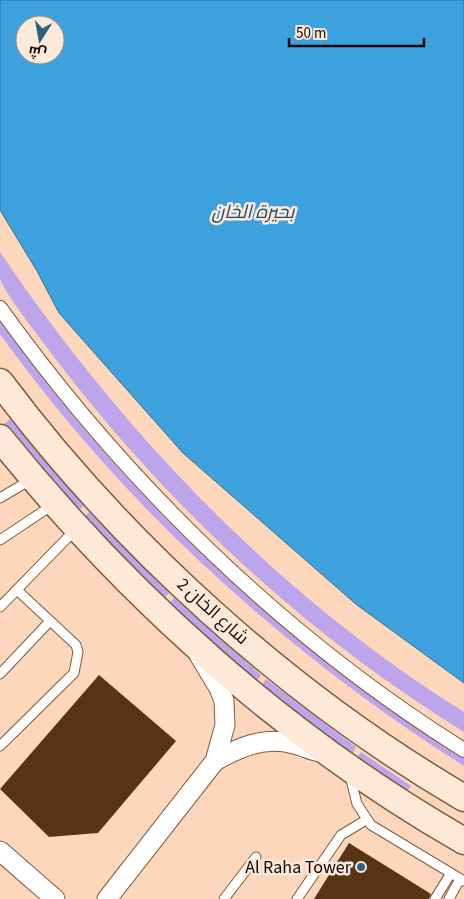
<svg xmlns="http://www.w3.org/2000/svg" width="464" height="899" viewBox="0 0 464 899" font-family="'Source Sans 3',Cairo,sans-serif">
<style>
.green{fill:#bca5ea}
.water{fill:#3da1dd;stroke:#31739b;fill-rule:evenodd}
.building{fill:#573414}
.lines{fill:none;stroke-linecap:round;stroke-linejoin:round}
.service-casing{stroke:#805a3a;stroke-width:11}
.pedestrian-casing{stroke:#805a3a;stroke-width:16}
.minor-casing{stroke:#805a3a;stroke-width:21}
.secondary-casing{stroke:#805a3a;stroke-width:29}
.service{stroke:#fff;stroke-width:9}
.pedestrian{stroke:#fff;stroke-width:14}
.minor{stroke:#fff;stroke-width:19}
.secondary{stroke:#fee9d9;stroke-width:26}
.poi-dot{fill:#31607f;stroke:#fbe9db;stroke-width:2}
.labels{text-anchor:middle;stroke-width:5;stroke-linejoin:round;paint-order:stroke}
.street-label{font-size:18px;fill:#160801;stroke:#fbe9db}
.poi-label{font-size:18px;fill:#160801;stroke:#fbe9db;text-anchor:end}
.water-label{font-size:19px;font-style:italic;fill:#254d67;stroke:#fbe9db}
</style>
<rect width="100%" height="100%" fill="#fcd7bc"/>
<g class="green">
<path d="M 0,252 C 121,431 279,597 464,712 L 464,732 C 309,637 168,506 58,362 C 48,348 2,291 0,278 C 0,270 0,260 0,252 Z"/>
<path d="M 0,319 C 76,429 169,530 272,616 C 292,633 315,647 336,663 C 379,694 421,725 464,756 L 464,766 C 285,652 124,507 0,334 Z"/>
<polygon points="10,419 84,506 78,511 3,425"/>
<polygon points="89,512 169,593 163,600 83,518"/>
<polygon points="174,598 261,675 256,682 168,604"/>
<polygon points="266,679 356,747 352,755 261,686"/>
<polygon points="361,752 411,786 406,793 356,759"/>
</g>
<path class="water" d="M 0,0 L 464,0 L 464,683 L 357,605 L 183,453 L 59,313 L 37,271 L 0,210 ZM 25,25 L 55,25 L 55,55 L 25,55 Z"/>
<g class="building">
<polygon points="99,675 176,741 98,833 49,837 0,789"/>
<polygon points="349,843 431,894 429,899 314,899"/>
</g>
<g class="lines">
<defs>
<g id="service">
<polyline points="0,498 32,479"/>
<polyline points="0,540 54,504"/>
<polyline points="0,607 77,528"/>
<polyline points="0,674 50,621"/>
<polyline points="0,746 74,673 78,652 76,645 17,590"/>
<polyline points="350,776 357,804 371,825 464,881"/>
<polyline points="224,899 256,857"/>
<polyline points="297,899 341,835 366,820"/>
<polyline points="435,899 451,873"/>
<polyline points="449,899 460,879"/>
</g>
<path id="pedestrian" d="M 0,308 C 124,481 283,637 464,750"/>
<g id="minor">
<path d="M 215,761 C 240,747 264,736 294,744 C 303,746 311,751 320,752"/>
<polyline points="0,851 55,899"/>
<polyline points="107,899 215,761 225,725 224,701 219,688 199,655"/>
</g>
<g id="secondary">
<path d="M 0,382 C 122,545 288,695 464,798"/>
<path d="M 0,438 C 129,598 286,739 464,841"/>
</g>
</defs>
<use href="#service" class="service-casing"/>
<use href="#pedestrian" class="pedestrian-casing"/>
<use href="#minor" class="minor-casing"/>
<use href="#secondary" class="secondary-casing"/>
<use href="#service" class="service"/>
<use href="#pedestrian" class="pedestrian"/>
<use href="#minor" class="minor"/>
<use href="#secondary" class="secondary"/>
</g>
<circle class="poi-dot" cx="361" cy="867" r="5"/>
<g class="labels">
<g class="street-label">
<text transform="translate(213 611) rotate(42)" y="6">شارع الخان 2</text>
</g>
<g class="poi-label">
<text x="351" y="873">Al Raha Tower</text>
</g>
<g class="water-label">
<text x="253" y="218">بحيرة الخان</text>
</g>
</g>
<g transform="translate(40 40) rotate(191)"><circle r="24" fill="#fbe9db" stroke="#9f8f84"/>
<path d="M0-4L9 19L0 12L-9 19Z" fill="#31607f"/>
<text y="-8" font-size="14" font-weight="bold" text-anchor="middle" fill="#160801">ش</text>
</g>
<path d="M289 38v8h135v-8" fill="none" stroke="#160801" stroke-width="2.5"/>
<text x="296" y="38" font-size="15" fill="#160801" stroke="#fbe9db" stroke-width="4" paint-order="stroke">50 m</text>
</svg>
